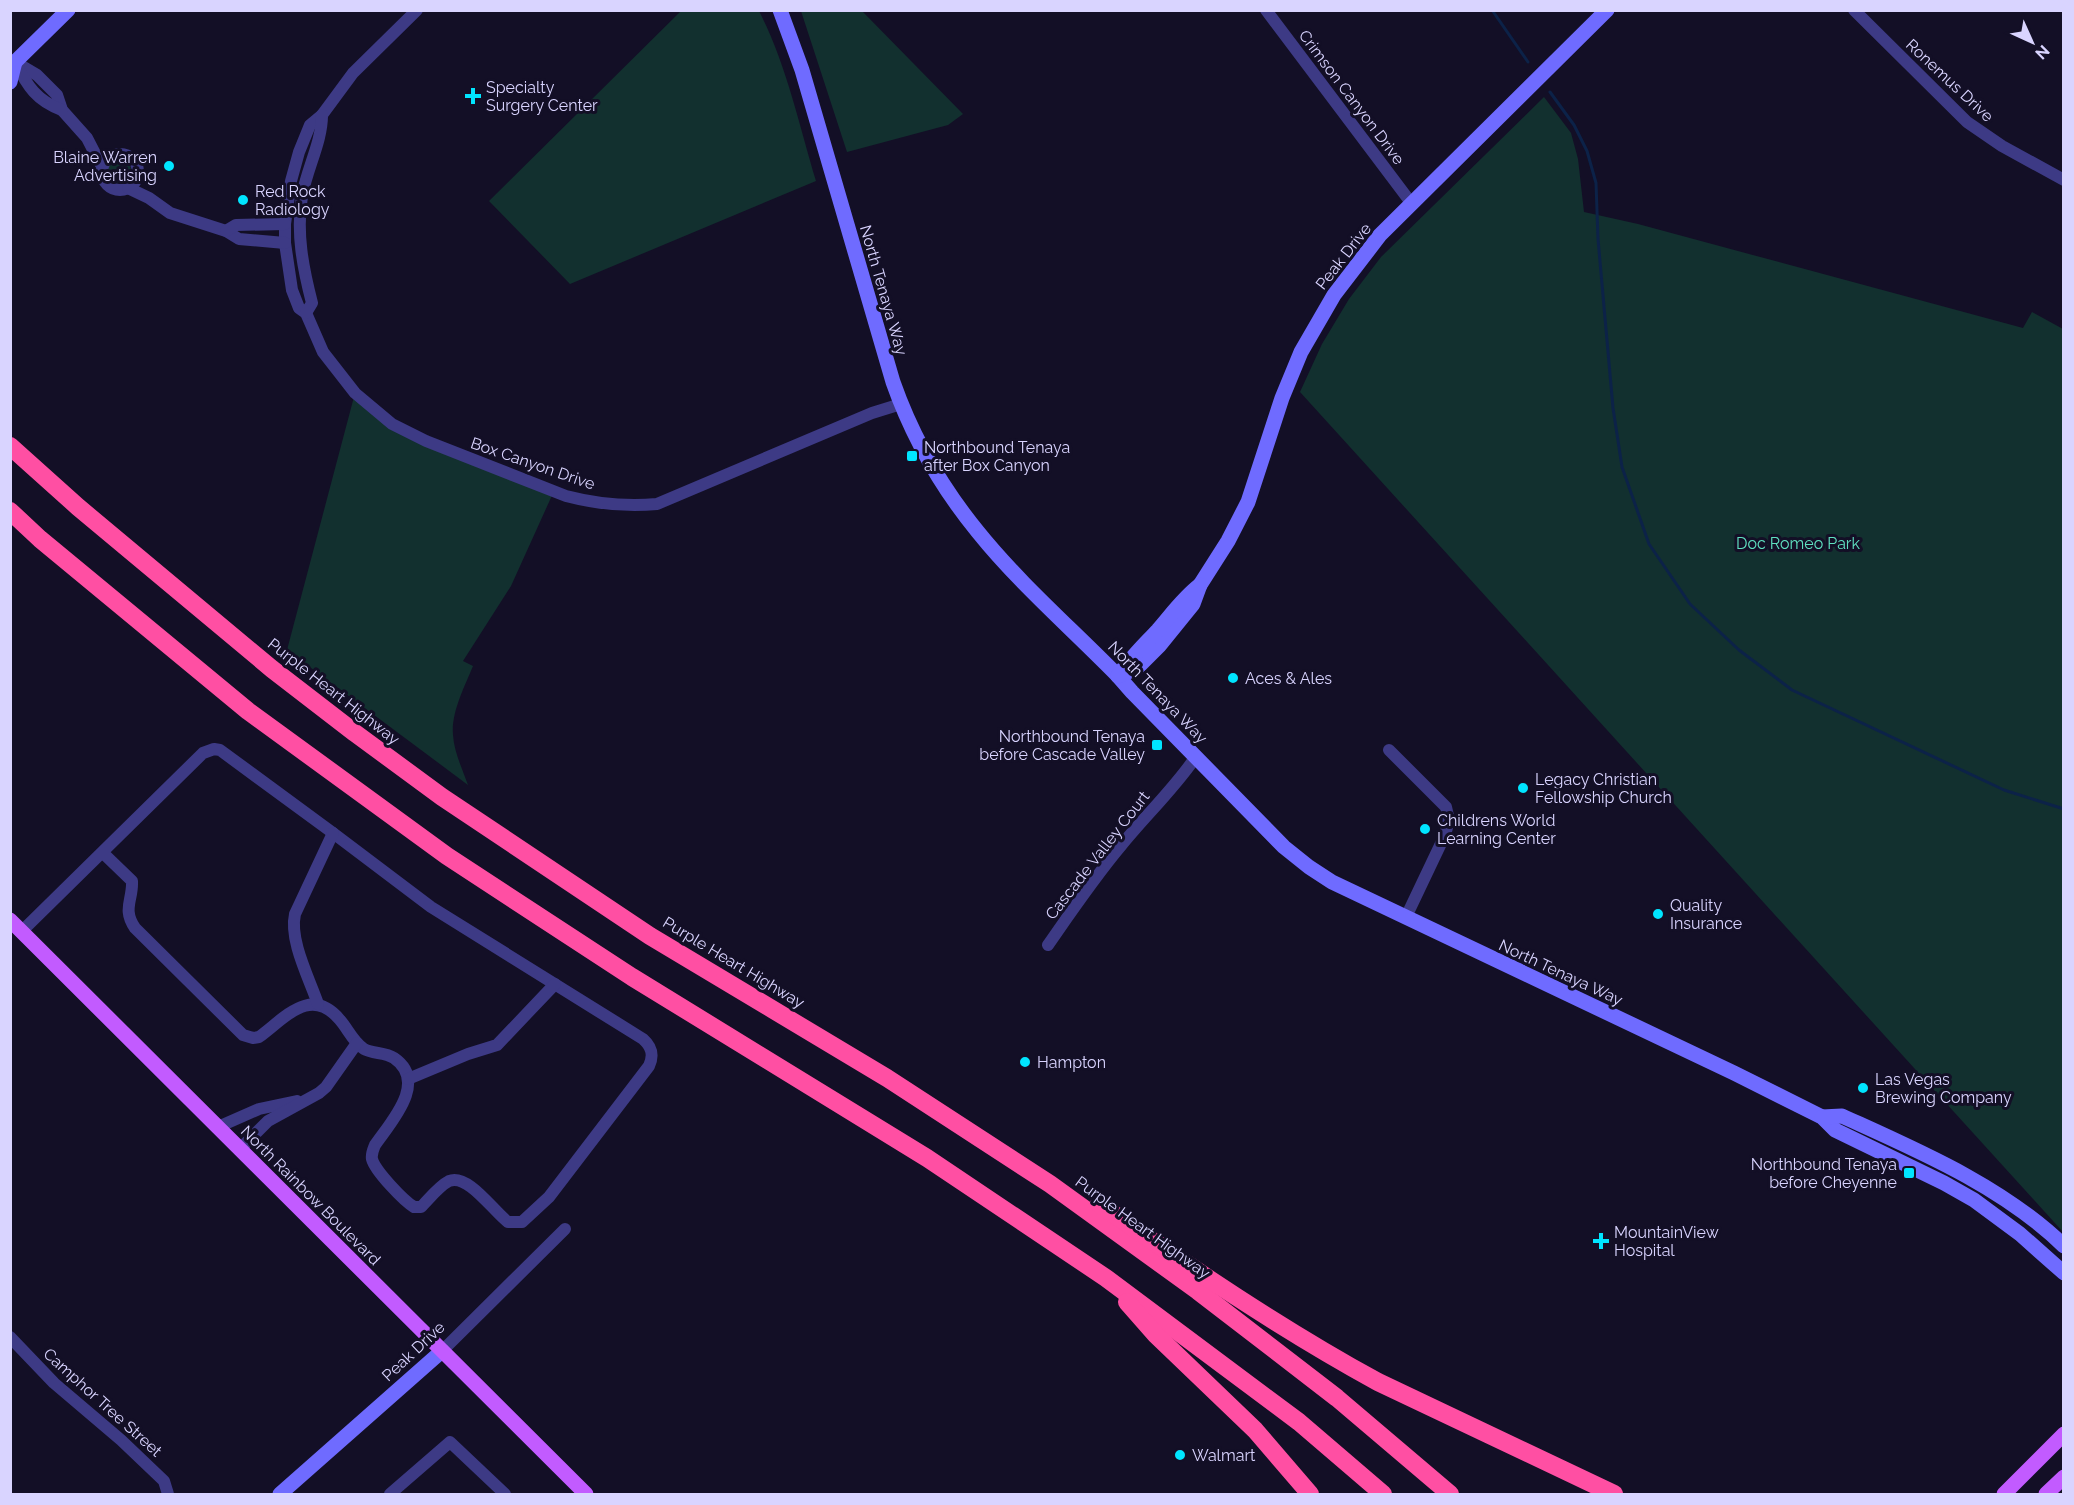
<svg xmlns="http://www.w3.org/2000/svg" width="2074" height="1505" viewBox="0 0 2074 1505" font-family="Raleway,sans-serif">
<style>
.green{fill:#12302f}
.lines{fill:none;stroke-linecap:round;stroke-linejoin:round}
.stream{stroke:#0c2248;stroke-width:3}
.street{stroke:#3d3a85;stroke-width:12}
.secondary{stroke:#6f6bff;stroke-width:15}
.primary{stroke:#c25bff;stroke-width:15}
.highway{stroke:#ff4fa3;stroke-width:18}
.poi-dot{fill:#00e5ff;stroke:#130f26;stroke-width:2}
.labels{text-anchor:middle;stroke-width:6;stroke-linejoin:round;paint-order:stroke}
.street-label{font-size:16px;fill:#d9d4ff;stroke:#130f26}
.poi-label{font-size:16px;fill:#d9d4ff;stroke:#130f26;text-anchor:start}
.park-label{font-size:16px;fill:#5fe0c0;stroke:#130f26}
</style>
<rect width="100%" height="100%" fill="#130f26"/>
<g class="green">
<path d="M 682,10 L 759,11 C 786,63 799,124 816,181 L 570,284 L 489,201 Z"/>
<polygon points="801,11 862,11 963,114 948,125 847,152"/>
<polygon points="1544,97 1571,133 1578,159 1584,212 1638,224 2023,328 2032,312 2063,329 2063,1232 1300,392 1322,344 1349,299 1381,257"/>
<circle cx="119" cy="171" r="12"/>
<path d="M 355,393 L 392,424 L 554,491 L 511,586 L 463,661 L 473,666 C 465,686 451,712 453,735 C 454,752 462,768 468,785 L 287,650 Z"/>
</g>
<g class="lines">
<g class="stream">
<polyline points="1492,10 1528,62"/>
<polyline points="1550,92 1574,125 1587,151 1596,183 1598,239 1613,408 1622,467 1649,544 1690,604 1739,650 1792,690 2004,790 2064,809"/>
</g>
<g class="street">
<path d="M 417,10 L 353,73 L 322,115 L 310,125 L 299,152 L 291,181 L 285,224 L 285,243 L 292,290 L 299,308 L 306,313 L 323,352 L 355,393 L 392,424 L 426,441 L 566,496 C 597,504 626,507 657,504 L 872,413 L 901,404"/>
<polyline points="1266,10 1412,204"/>
<polyline points="1854,10 1967,122 2002,146 2064,180"/>
<polyline points="15,62 37,75 57,95 62,110 87,138 102,167"/>
<path d="M 16,63 C 27,86 37,101 62,110"/>
<circle cx="120" cy="172" r="18"/>
<polyline points="128,188 149,198 170,213 226,231 239,239 285,243"/>
<polyline points="226,231 236,225 285,224"/>
<path d="M 306,313 L 312,303 C 303,268 296,233 302,196 C 307,168 322,142 322,115"/>
<polyline points="1389,750 1446,807 1449,820 1445,835 1406,917"/>
<path d="M 22,931 L 203,753 L 214,749 L 220,750 L 333,833 L 431,907 L 643,1039 C 652,1047 654,1055 649,1066 L 549,1197 L 522,1222 L 508,1222 C 494,1212 468,1173 449,1181 C 439,1186 429,1199 421,1207 L 414,1207 C 404,1201 375,1171 372,1159 C 371,1154 373,1150 375,1145 C 390,1123 429,1082 394,1058 C 385,1052 373,1054 364,1049 C 353,1042 348,1029 340,1020 C 311,985 285,1018 259,1037 L 253,1038 L 243,1035 L 135,928 C 122,909 133,900 132,881 L 103,853"/>
<path d="M 1048,945 C 1071,912 1094,878 1120,847 C 1144,817 1173,790 1195,758"/>
<path d="M 318,1004 C 309,978 289,940 295,914 L 333,833"/>
<polyline points="408,1079 468,1054 497,1045 555,984"/>
<polyline points="218,1127 259,1109 297,1101"/>
<polyline points="240,1149 268,1121 319,1093 326,1087 357,1043"/>
<polyline points="10,1337 54,1383 121,1440 164,1481 168,1494"/>
<polyline points="442,1351 565,1229"/>
<polyline points="390,1494 450,1442 505,1494"/>
</g>
<g class="secondary">
<path d="M 780,10 L 802,70 L 893,382 C 912,436 942,488 978,532 C 1019,583 1072,629 1118,676 L 1132,692 L 1284,847 L 1309,867 L 1332,882 L 1734,1073 L 1822,1117 L 1835,1130 L 1944,1183 L 1974,1200 L 2020,1234 L 2064,1273"/>
<polyline points="10,64 15,62 68,10"/>
<polyline points="10,82 15,62"/>
<polyline points="1118,676 1137,668 1159,646 1193,604 1200,585 1228,541 1248,502 1282,398 1301,352 1334,295 1380,235 1607,10"/>
<path d="M 1118,676 C 1130,658 1144,645 1158,630 C 1172,614 1183,598 1200,585"/>
<path d="M 1822,1117 L 1842,1116 C 1919,1151 2002,1186 2064,1246"/>
<polyline points="280,1494 442,1351"/>
</g>
<g class="primary">
<polyline points="10,920 586,1494"/>
<polyline points="2004,1494 2064,1434"/>
<polyline points="2046,1494 2064,1477"/>
</g>
<g class="highway">
<polyline points="10,446 78,507 272,669 355,733 442,797 650,936 887,1078 1050,1184 1198,1291 1337,1398 1450,1494"/>
<polyline points="10,511 40,539 248,711 447,856 632,977 927,1158 1106,1278 1299,1422 1383,1494"/>
<path d="M 1099,1204 C 1190,1267 1281,1329 1378,1382 L 1614,1494"/>
<polyline points="1127,1302 1156,1335 1255,1430 1310,1494"/>
</g>
</g>
<g class="poi-dot">
<path d="M470 87h6v6h6v6h-6v6h-6v-6h-6v-6h6z"/>
<circle cx="169" cy="166" r="6"/>
<circle cx="243" cy="200" r="6"/>
<rect x="906" y="450" width="12" height="12" rx="3"/>
<circle cx="1233" cy="678" r="6"/>
<rect x="1151" y="739" width="12" height="12" rx="3"/>
<circle cx="1523" cy="788" r="6"/>
<circle cx="1425" cy="829" r="6"/>
<circle cx="1658" cy="914" r="6"/>
<circle cx="1025" cy="1062" r="6"/>
<circle cx="1863" cy="1088" r="6"/>
<rect x="1903" y="1167" width="12" height="12" rx="3"/>
<path d="M1598 1232h6v6h6v6h-6v6h-6v-6h-6v-6h6z"/>
<circle cx="1180" cy="1455" r="6"/>
</g>
<g class="labels">
<g class="street-label">
<text transform="translate(1950 80) rotate(43)" y="6">Ronemus Drive</text>
<text transform="translate(1352 97) rotate(53)" y="6">Crimson Canyon Drive</text>
<text transform="translate(1343 256) rotate(-52)" y="6">Peak Drive</text>
<text transform="translate(884 290) rotate(74)" y="6">North Tenaya Way</text>
<text transform="translate(533 463) rotate(19)" y="6">Box Canyon Drive</text>
<text transform="translate(334 691) rotate(38)" y="6">Purple Heart Highway</text>
<text transform="translate(1158 692) rotate(46)" y="6">North Tenaya Way</text>
<text transform="translate(1097 855) rotate(-52)" y="6">Cascade Valley Court</text>
<text transform="translate(734 962) rotate(31)" y="6">Purple Heart Highway</text>
<text transform="translate(1561 972) rotate(25)" y="6">North Tenaya Way</text>
<text transform="translate(311 1195) rotate(45)" y="6">North Rainbow Boulevard</text>
<text transform="translate(1143 1227) rotate(36)" y="6">Purple Heart Highway</text>
<text transform="translate(413 1351) rotate(-43)" y="6">Peak Drive</text>
<text transform="translate(103 1402) rotate(42)" y="6">Camphor Tree Street</text>
</g>
<g class="poi-label">
<text x="486" y="93">Specialty<tspan x="486" dy="18">Surgery Center</tspan></text>
<text x="157" y="163" text-anchor="end">Blaine Warren<tspan x="157" dy="18">Advertising</tspan></text>
<text x="255" y="197">Red Rock<tspan x="255" dy="18">Radiology</tspan></text>
<text x="924" y="453">Northbound Tenaya<tspan x="924" dy="18">after Box Canyon</tspan></text>
<text x="1245" y="684">Aces &amp; Ales</text>
<text x="1145" y="742" text-anchor="end">Northbound Tenaya<tspan x="1145" dy="18">before Cascade Valley</tspan></text>
<text x="1535" y="785">Legacy Christian<tspan x="1535" dy="18">Fellowship Church</tspan></text>
<text x="1437" y="826">Childrens World<tspan x="1437" dy="18">Learning Center</tspan></text>
<text x="1670" y="911">Quality<tspan x="1670" dy="18">Insurance</tspan></text>
<text x="1037" y="1068">Hampton</text>
<text x="1875" y="1085">Las Vegas<tspan x="1875" dy="18">Brewing Company</tspan></text>
<text x="1897" y="1170" text-anchor="end">Northbound Tenaya<tspan x="1897" dy="18">before Cheyenne</tspan></text>
<text x="1614" y="1238">MountainView<tspan x="1614" dy="18">Hospital</tspan></text>
<text x="1192" y="1461">Walmart</text>
</g>
<g class="park-label">
<text x="1798" y="549">Doc Romeo Park</text>
</g>
</g>
<rect width="2074" height="1505" fill="none" stroke="#d9d4ff" stroke-width="24"/>
<g transform="translate(2032 42) rotate(135)" stroke="#130f26" stroke-width="4.5" paint-order="stroke">
<path d="M0-4.5L10 22L0 15L-10 22Z" fill="#d9d4ff"/>
<text y="-9" font-size="16" font-weight="bold" text-anchor="middle" fill="#d9d4ff">N</text>
</g>
</svg>
